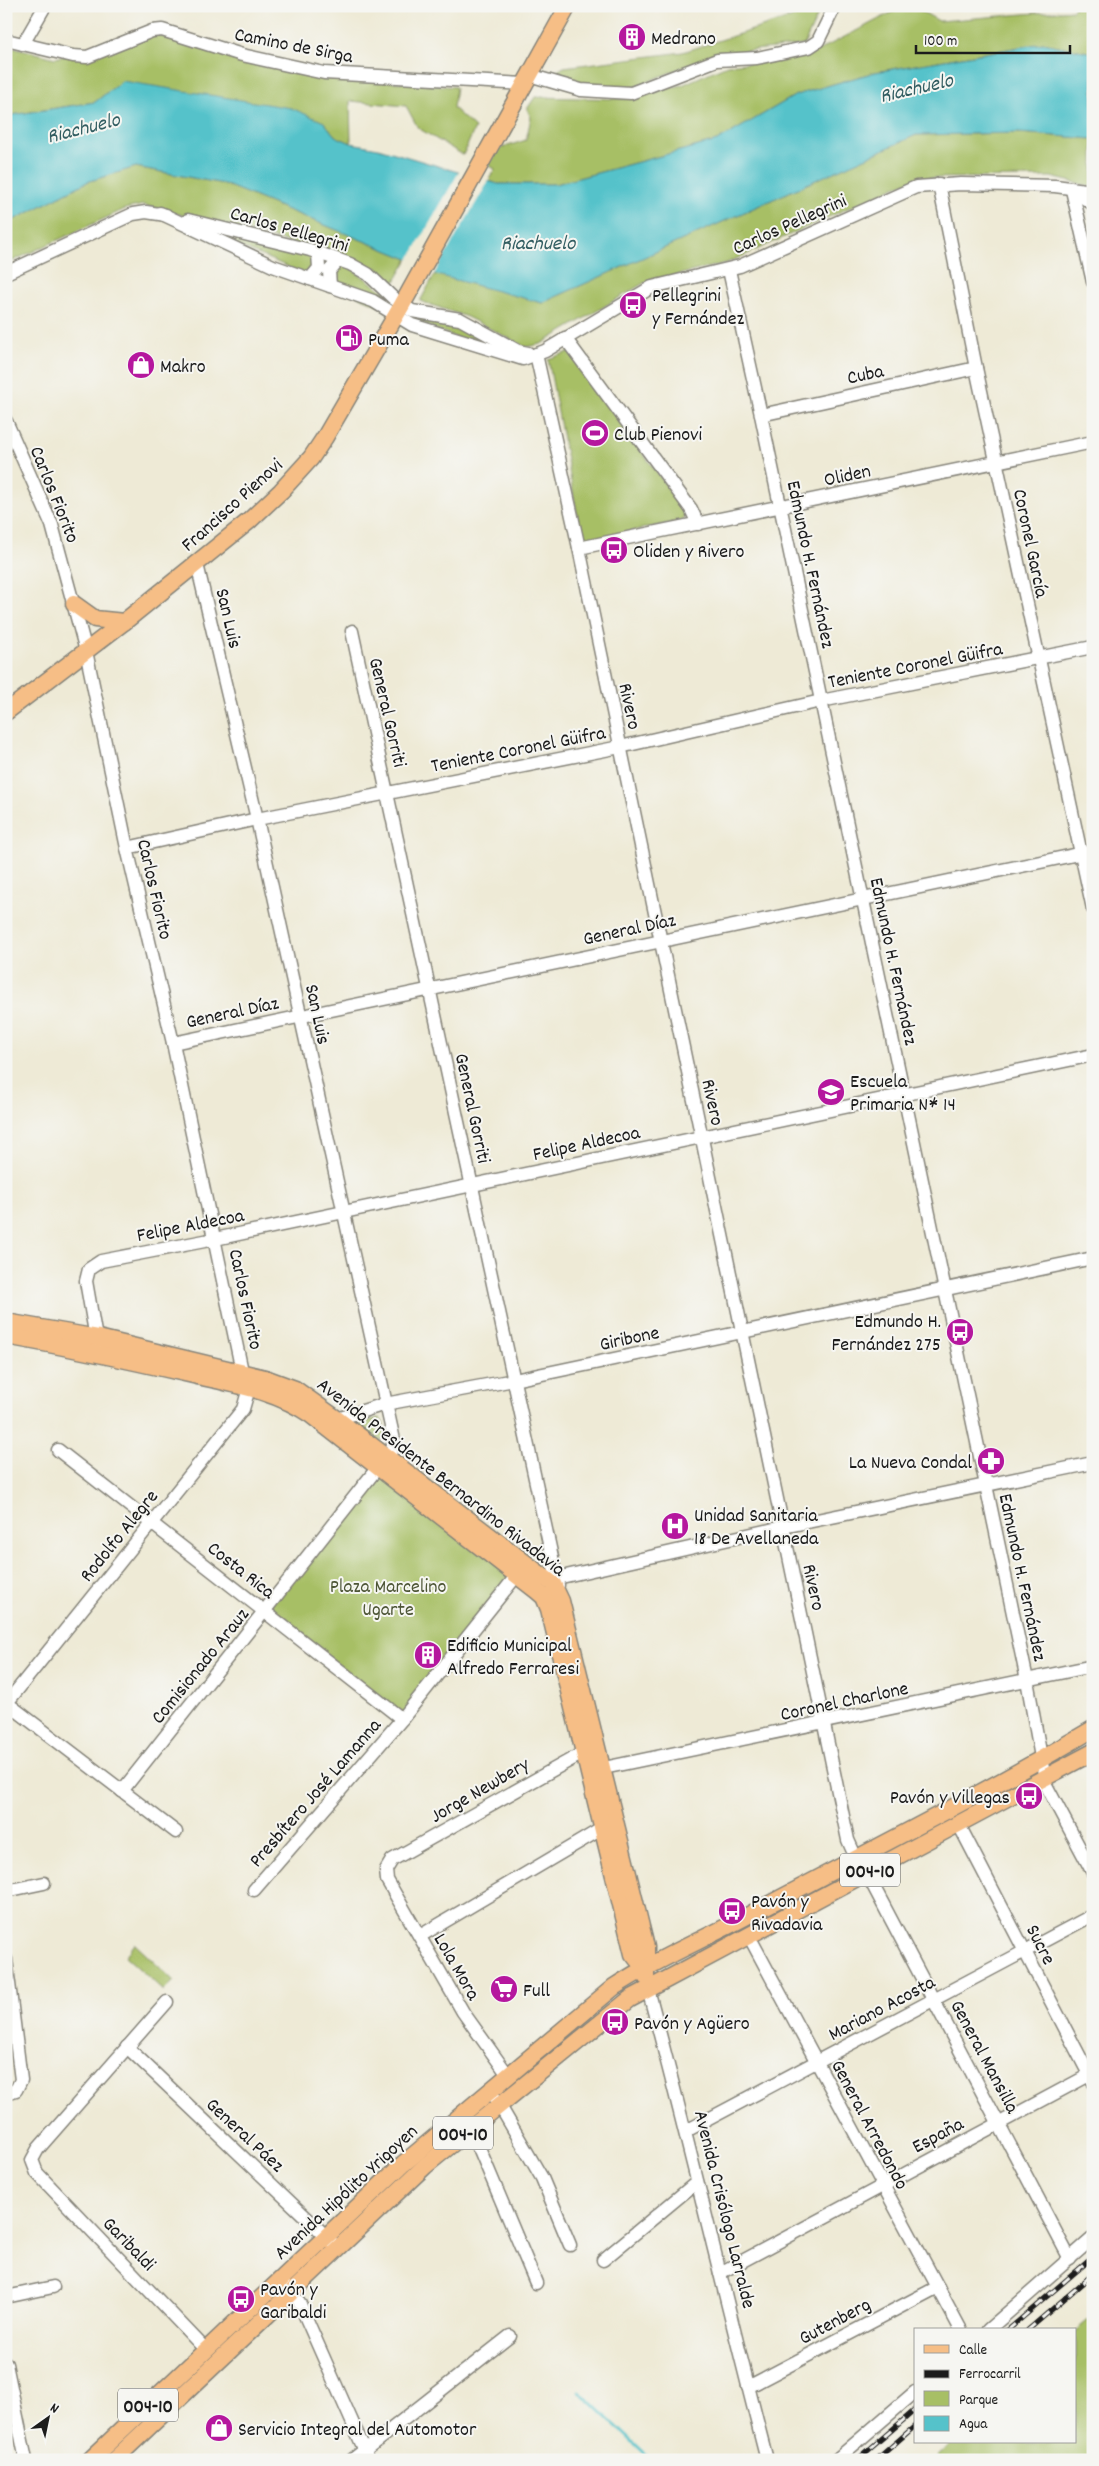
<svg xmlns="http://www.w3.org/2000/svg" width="1099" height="2466" viewBox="0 0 1099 2466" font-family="Dekko,sans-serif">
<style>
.green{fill:#a7bf65;stroke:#626e40}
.water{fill:#55c2ca;stroke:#386f73}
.pier{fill:#eeead6}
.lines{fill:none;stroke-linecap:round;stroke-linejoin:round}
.stream{stroke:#55c2ca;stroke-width:3}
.minor-casing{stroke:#858379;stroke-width:15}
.major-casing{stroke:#858379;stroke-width:19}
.minor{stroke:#fff;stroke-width:12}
.major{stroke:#f6be86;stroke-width:16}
.rail-casing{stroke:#1c1c1c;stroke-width:5}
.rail{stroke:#f6f6f2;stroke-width:3;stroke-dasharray:9;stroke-linecap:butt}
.labels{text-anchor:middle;stroke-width:4;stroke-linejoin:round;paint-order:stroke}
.shield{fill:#f6f6f2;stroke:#5d5d5c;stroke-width:1}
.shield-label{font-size:19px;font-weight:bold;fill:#1c1c1c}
.poi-label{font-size:20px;fill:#1c1c1c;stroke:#f6f6f2;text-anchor:start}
.street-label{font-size:20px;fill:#1c1c1c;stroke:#f6f6f2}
.park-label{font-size:20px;fill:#4d5536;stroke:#f6f6f2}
.water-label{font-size:21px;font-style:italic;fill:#335e62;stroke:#f6f6f2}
</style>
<rect width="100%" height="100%" fill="#f6f6f2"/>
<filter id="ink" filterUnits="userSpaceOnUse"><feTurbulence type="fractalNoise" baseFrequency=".02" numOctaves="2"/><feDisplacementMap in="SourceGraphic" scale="10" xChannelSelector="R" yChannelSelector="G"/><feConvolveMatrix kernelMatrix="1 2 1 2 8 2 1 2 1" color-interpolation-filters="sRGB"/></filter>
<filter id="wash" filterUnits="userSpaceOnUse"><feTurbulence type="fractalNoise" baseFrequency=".0096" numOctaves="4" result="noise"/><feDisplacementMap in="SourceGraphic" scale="20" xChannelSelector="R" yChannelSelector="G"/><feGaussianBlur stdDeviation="1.12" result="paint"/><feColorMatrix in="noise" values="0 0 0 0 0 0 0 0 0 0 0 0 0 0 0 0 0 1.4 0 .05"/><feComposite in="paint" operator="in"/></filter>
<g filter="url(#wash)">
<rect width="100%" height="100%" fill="#eeead6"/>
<g class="green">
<polygon points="904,6 912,6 939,21 1073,10 1075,6 1093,6 1093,53 1043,43 875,72 796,95 717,141 556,184 498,184 488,181 495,169 488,165 498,149 526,140 531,118 527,109 535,97 626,99 682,85 727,65 806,57"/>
<polygon points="821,8 804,45 715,54 632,88 621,89 561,79 557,71 564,67 683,52"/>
<polygon points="158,35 239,60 297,74 456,87 453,108 475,128 463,155 418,128 406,106 350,101 351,143 335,136 324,122 122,81 95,102 6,116 6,45 55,58"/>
<polygon points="1019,133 1093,139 1093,187 1051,177 915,178 727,263 644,283 541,344 526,347 467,317 420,301 435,274 542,303 916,135"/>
<polygon points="136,167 224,184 408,259 391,288 316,249 143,205 125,209 6,264 6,224 87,182"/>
<polygon points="160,213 339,260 393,298 439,315 509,346 457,338"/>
<polygon points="569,352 682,507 685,515 681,521 591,539 581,534 548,359"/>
<path d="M 379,1418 C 385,1423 386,1432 384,1439 L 379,1441 L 360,1427 L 360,1423 Z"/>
<polygon points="378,1467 517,1575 402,1719 265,1612"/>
<polygon points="135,1944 174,1981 164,1991 125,1956"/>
<polygon points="1093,2317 1093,2460 934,2460 953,2442 1075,2442 1075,2332"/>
</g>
<polygon class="water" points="1043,43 1093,53 1093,139 1019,133 916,135 542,303 437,275 408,259 224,184 136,167 87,182 6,224 6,116 95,102 122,81 291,108 324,122 335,136 351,143 378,148 498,184 556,184 717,141 796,95 875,72"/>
<polygon class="pier" points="460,170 490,179 433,276 408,261"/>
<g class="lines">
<polyline class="stream" points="579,2391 652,2460"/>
</g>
</g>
<g filter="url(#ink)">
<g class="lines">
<defs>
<g id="minor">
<polyline points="6,40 73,56 87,57 152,31 162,30 242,55 324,73 524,84"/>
<polyline points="23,44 45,6"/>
<polyline points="529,75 581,90 631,93 717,60 757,58 809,47 818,41 835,6"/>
<polyline points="939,184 976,368 1093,909"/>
<polyline points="1072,190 1093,282"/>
<polyline points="1072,190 1093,204"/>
<polyline points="160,213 273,266 373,301 412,325 523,359 545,351 652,287 740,266 916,187 961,184 1055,186 1093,191"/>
<polyline points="188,220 310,250 350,264 368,274 393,298 412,311 460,319 518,351 528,353"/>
<polyline points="729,270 761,415 1027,1680 1046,1785 1093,1873"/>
<polyline points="6,273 133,214 146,212 166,215"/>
<polyline points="310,279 319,268 318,253"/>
<polyline points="330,286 329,271 339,260"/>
<polyline points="565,338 691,509 698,524"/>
<polyline points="536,354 579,548 848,1840 856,1858"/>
<polyline points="761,415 976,368"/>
<polyline points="6,421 52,525 86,651 127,848 173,1043 247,1395 243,1409 6,1704"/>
<polyline points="579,548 1093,442"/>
<polyline points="352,631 558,1585"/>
<polyline points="127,848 257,819 620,747 821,701 1093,647"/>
<polyline points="173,1043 1093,851"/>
<polyline points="97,1344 86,1281 89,1269 101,1261 215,1239 1093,1055"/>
<polyline points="331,1421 385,1404 514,1380 1093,1258"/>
<polyline points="58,1450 402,1719"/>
<polyline points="7,1703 176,1832"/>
<polyline points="594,1770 1093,1666"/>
<polyline points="122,1791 386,1457 392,1450 394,1440 257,819 197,564"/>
<polyline points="958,1823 1093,2082"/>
<polyline points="866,1872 1070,2259"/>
<polyline points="254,1890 402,1719 517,1575 548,1580 783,1527 1093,1463"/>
<polyline points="6,1891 44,1883"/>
<polyline points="420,1936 603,1828"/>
<polyline points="749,1936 961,2330"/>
<polyline points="6,1959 21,2080 16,2090 6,2093"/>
<path d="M 648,1989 C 690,2145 726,2303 767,2460"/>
<polyline points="167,2002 38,2149 32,2160 37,2173 206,2350"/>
<polyline points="127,2047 332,2242"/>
<polyline points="508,2075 463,2012 387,1880 386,1870 392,1860 590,1749"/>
<polyline points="496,2099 542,2178 570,2245"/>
<polyline points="686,2131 1093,1915"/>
<polyline points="466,2132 480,2150 536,2283"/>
<polyline points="603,2260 697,2182"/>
<polyline points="720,2273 1093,2073"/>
<polyline points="285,2286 299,2302 369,2460"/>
<polyline points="6,2297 53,2287"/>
<polyline points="988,2330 1093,2238"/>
<polyline points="6,2364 26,2460"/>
<polyline points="748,2387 938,2287"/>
<polyline points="352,2460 510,2336"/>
<polyline points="836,2460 915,2392"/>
</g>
<g id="major">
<polyline points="74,604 95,619 124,622"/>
<polyline points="6,712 124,622 249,521 281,491 311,458 325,437 402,305 568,6"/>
<polyline points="6,1322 98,1338 265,1378 295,1389 337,1419 553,1584 561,1601 646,1947 646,1977"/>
<path d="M 6,1336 C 68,1347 128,1360 189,1374 C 231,1384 275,1390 311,1415 L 537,1591 L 544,1597 L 549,1609 L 633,1954 L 644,1968"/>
<path d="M 90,2460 L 403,2164 L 614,1987 C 656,1959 703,1940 747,1916 C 863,1854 980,1796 1093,1729"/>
<polyline points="114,2460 425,2166 630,1999 1093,1752"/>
</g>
</defs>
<use href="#minor" class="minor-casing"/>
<use href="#major" class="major-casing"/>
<use href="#minor" class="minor"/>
<use href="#major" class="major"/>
<defs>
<g id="rail">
<polyline points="1008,2330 1093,2257"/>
<polyline points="1028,2330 1093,2274"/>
<polyline points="857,2460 915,2410"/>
<polyline points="876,2460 915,2426"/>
</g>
</defs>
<use href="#rail" class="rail-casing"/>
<use href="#rail" class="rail"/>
</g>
</g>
<defs>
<symbol id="building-disc" viewBox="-11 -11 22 22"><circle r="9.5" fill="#b5179e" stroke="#f6f6f2"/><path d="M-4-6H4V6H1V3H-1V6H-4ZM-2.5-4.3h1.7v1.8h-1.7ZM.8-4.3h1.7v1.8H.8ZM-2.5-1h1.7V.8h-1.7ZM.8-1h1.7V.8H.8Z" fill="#fff"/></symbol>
<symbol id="bus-disc" viewBox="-11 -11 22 22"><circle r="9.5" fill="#b5179e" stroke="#f6f6f2"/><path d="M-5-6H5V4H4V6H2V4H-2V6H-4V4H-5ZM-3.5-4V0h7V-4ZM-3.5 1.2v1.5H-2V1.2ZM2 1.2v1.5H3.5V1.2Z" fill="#fff"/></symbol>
<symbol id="fuel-disc" viewBox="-11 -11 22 22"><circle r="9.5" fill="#b5179e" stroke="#f6f6f2"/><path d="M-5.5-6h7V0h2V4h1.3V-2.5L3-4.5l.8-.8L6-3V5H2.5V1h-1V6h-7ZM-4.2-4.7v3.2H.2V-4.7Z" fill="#fff"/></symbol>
<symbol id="shop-disc" viewBox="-11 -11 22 22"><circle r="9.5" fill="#b5179e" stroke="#f6f6f2"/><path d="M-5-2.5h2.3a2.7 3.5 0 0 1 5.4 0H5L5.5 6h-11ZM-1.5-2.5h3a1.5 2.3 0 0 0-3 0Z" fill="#fff"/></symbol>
<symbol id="stadium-disc" viewBox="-11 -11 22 22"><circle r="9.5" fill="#b5179e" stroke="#f6f6f2"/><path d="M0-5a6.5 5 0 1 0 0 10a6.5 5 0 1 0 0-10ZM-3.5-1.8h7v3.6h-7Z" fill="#fff"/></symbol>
<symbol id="school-disc" viewBox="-11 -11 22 22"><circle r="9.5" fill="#b5179e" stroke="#f6f6f2"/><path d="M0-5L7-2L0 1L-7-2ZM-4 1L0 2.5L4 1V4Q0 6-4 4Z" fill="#fff"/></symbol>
<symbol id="pharmacy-disc" viewBox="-11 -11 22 22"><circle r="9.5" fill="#b5179e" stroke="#f6f6f2"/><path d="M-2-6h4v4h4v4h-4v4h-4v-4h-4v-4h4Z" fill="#fff"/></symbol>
<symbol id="hospital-disc" viewBox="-11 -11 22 22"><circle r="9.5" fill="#b5179e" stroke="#f6f6f2"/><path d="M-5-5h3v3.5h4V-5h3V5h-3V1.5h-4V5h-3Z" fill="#fff"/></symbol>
<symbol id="supermarket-disc" viewBox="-11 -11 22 22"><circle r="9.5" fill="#b5179e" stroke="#f6f6f2"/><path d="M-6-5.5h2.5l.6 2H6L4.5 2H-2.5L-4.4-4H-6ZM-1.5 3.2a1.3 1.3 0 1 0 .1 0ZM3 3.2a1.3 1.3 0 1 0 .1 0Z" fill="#fff"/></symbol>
</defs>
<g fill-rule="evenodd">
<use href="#building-disc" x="616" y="21" width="32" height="32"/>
<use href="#bus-disc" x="617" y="289" width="32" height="32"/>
<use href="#fuel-disc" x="333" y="322" width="32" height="32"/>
<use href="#shop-disc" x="125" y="349" width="32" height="32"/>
<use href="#stadium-disc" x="579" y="417" width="32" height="32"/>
<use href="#bus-disc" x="598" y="534" width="32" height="32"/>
<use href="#school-disc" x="815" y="1076" width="32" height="32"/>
<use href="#bus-disc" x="944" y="1316" width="32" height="32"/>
<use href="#pharmacy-disc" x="975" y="1445" width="32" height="32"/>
<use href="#hospital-disc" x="659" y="1510" width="32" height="32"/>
<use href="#building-disc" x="412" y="1639" width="32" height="32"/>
<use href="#bus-disc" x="1013" y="1780" width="32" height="32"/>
<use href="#bus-disc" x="716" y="1895" width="32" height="32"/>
<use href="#supermarket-disc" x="488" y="1973" width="32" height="32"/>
<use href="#bus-disc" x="599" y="2006" width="32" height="32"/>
<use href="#bus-disc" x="225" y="2283" width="32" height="32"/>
<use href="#shop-disc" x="203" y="2412" width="32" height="32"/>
</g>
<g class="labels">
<g class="shield">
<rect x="840" y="1853.5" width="60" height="33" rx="4"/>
<rect x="433" y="2116.5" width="60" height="33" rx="4"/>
<rect x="118" y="2388.5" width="60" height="33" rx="4"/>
</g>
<g class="shield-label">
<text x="870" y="1877">004-10</text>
<text x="463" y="2140">004-10</text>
<text x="148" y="2412">004-10</text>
</g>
<g class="poi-label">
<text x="651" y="44">Medrano</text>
<text x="652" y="301">Pellegrini<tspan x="652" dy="23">y Fernández</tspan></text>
<text x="368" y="345">Puma</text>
<text x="160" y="372">Makro</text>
<text x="614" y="440">Club Pienovi</text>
<text x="633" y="557">Oliden y Rivero</text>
<text x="850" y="1087">Escuela<tspan x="850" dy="23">Primaria N* 14</tspan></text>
<text x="941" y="1327" text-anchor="end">Edmundo H.<tspan x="941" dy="23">Fernández 275</tspan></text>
<text x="972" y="1468" text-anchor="end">La Nueva Condal</text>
<text x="694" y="1521">Unidad Sanitaria<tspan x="694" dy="23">18 De Avellaneda</tspan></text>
<text x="447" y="1651">Edificio Municipal<tspan x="447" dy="23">Alfredo Ferraresi</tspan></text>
<text x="1010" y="1803" text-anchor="end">Pavón y Villegas</text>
<text x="751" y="1907">Pavón y<tspan x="751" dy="23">Rivadavia</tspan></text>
<text x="523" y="1996">Full</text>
<text x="634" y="2029">Pavón y Agüero</text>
<text x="260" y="2295">Pavón y<tspan x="260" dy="23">Garibaldi</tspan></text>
<text x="238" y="2435">Servicio Integral del Automotor</text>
</g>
<g class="street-label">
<text transform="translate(294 44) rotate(11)" y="7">Camino de Sirga</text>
<text transform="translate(789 223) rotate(-24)" y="7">Carlos Pellegrini</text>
<text transform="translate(290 228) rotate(16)" y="7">Carlos Pellegrini</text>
<text transform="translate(865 373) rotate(-12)" y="7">Cuba</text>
<text transform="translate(847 474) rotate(-12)" y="7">Oliden</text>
<text transform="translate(56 494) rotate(68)" y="7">Carlos Fiorito</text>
<text transform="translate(231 504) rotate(-42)" y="7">Francisco Pienovi</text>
<text transform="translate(1032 543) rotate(78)" y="7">Coronel García</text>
<text transform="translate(812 564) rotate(78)" y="7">Edmundo H. Fernández</text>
<text transform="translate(230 618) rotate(77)" y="7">San Luis</text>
<text transform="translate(915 664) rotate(-11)" y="7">Teniente Coronel Güifra</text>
<text transform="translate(631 706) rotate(78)" y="7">Rivero</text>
<text transform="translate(389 712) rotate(77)" y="7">General Gorriti</text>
<text transform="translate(518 748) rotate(-11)" y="7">Teniente Coronel Güifra</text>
<text transform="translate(156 889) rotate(77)" y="7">Carlos Fiorito</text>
<text transform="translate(629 928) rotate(-12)" y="7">General Díaz</text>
<text transform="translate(895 961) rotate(78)" y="7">Edmundo H. Fernández</text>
<text transform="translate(232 1011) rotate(-12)" y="7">General Díaz</text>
<text transform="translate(319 1014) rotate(78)" y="7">San Luis</text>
<text transform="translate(714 1102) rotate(78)" y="7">Rivero</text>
<text transform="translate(474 1108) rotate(78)" y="7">General Gorriti</text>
<text transform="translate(586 1142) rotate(-12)" y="7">Felipe Aldecoa</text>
<text transform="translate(190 1224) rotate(-11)" y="7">Felipe Aldecoa</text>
<text transform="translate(247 1299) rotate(78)" y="7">Carlos Fiorito</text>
<text transform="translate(629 1337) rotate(-12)" y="7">Giribone</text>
<text transform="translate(442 1476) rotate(38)" y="7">Avenida Presidente Bernardino Rivadavia</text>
<text transform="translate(118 1535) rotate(-51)" y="7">Rodolfo Alegre</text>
<text transform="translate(242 1569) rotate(38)" y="7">Costa Rica</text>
<text transform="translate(1024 1577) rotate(78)" y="7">Edmundo H. Fernández</text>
<text transform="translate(815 1587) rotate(78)" y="7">Rivero</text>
<text transform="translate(199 1665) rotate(-51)" y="7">Comisionado Arauz</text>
<text transform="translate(844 1700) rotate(-12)" y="7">Coronel Charlone</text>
<text transform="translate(479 1789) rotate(-30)" y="7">Jorge Newbery</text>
<text transform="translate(314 1792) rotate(-49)" y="7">Presbítero José Lamanna</text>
<text transform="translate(1042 1944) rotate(63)" y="7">Sucre</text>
<text transform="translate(458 1966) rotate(60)" y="7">Lola Mora</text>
<text transform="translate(881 2007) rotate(-28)" y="7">Mariano Acosta</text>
<text transform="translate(986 2056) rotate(62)" y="7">General Mansilla</text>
<text transform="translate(871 2124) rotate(62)" y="7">General Arredondo</text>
<text transform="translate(246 2134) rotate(43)" y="7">General Páez</text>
<text transform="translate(937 2134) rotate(-28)" y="7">España</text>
<text transform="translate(345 2191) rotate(-43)" y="7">Avenida Hipólito Yrigoyen</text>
<text transform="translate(726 2209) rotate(76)" y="7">Avenida Crisólogo Larralde</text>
<text transform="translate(130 2243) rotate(46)" y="7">Garibaldi</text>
<text transform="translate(834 2320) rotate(-28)" y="7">Gutenberg</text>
</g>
<g class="park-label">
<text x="388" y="1592">Plaza Marcelino<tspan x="388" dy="23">Ugarte</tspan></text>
</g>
<g class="water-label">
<text transform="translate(916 87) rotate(-13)" y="7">Riachuelo</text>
<text transform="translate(83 127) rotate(-14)" y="7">Riachuelo</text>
<text x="538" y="249">Riachuelo</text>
</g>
</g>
<rect width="1099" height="2466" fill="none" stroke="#f6f6f2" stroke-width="25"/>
<rect x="914" y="2328" width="162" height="115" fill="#f6f6f2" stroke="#9f9f9c"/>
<rect x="924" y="2345" width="25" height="8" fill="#f6be86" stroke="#9f9f9c"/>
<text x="959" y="2354" font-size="15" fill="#1c1c1c">Calle</text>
<rect x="924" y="2370" width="25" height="8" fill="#1c1c1c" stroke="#9f9f9c"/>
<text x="959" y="2378" font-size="15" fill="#1c1c1c">Ferrocarril</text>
<rect x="924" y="2391" width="25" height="15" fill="#a7bf65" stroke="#9f9f9c"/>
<text x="959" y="2404" font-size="15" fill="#1c1c1c">Parque</text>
<rect x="924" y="2416" width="25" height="15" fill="#55c2ca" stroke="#9f9f9c"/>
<text x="959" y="2428" font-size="15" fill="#1c1c1c">Agua</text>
<g transform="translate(48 2418) rotate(33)" stroke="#f6f6f2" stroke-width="4" paint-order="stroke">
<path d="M0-4L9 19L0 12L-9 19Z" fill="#1c1c1c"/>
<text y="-8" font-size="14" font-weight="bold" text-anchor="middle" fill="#1c1c1c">N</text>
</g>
<path d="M916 45v8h154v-8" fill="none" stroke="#1c1c1c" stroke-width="2.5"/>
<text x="924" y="45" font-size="15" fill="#1c1c1c" stroke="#f6f6f2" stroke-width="4" paint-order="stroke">100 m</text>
</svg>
